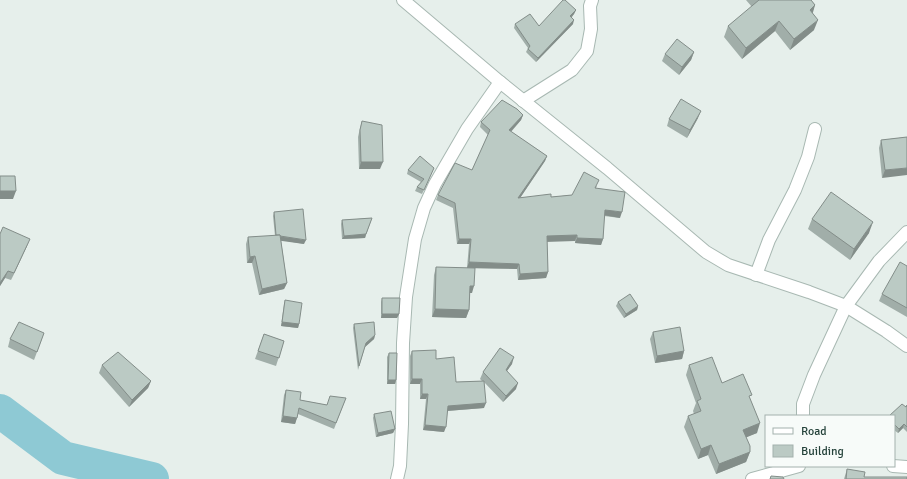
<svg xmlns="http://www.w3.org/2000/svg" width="907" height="479" viewBox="0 0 907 479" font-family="Signika,sans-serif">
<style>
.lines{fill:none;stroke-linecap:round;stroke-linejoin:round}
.river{stroke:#8ec9d4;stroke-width:34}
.minor-casing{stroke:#a8b8b2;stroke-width:14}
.minor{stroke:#fff;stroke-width:12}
.wall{fill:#a1aea9}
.shaded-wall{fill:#838d89}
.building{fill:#bbcac4;stroke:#838d89}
</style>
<rect width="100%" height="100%" fill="#e6efeb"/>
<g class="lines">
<polyline class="river" points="0,411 63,458 152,479"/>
<defs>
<g id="minor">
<polyline points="403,0 500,82 607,168 706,252 728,265 809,292 846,306 886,331 907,346"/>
<polyline points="523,101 572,70 587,51 591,29 590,6 592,0"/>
<polyline points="756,275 769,240 795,190 808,157 815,129"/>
<polyline points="803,416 803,404 814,375 846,306 879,261 907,232"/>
<polyline points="893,466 907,467"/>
<polyline points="397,479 400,466 402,424 403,343 406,297 415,239 424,208 435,184 467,129 500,82"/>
<polyline points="752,479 799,466"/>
</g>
</defs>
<use href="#minor" class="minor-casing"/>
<use href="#minor" class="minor"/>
</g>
<g class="wall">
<polygon points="746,0 811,0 815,5 812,13 814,30 790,50 775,31 742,59 724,37 728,26 752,7"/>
<polygon points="576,10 574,14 572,17 573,24 536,62 526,52 528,48 514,28 515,24 539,26"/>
<polygon points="694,52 691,60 679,75 662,61 665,54"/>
<polygon points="523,115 521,120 511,132 547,156 545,161 520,198 551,197 572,195 597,186 596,188 620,218 604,216 603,239 601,245 575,243 575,241 547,241 548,272 546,278 518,280 517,269 467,268 469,244 457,244 453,208 436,200 438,195 472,170 488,135 480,127 481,122"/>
<polygon points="698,118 687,138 667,126 669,119"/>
<polygon points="362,121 380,169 359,169 358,137 360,128"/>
<polygon points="907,137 882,178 879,148 881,140"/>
<polygon points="434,168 422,194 415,191 417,187 421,182 407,174 408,170"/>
<polygon points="274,212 304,244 281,240 287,283 284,289 259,295 252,263 247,263 246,244 248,237 275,236 273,216"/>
<polygon points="372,218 365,238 342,239 341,224 342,220"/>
<polygon points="812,219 869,233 850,260 808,229"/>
<polygon points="0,234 27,246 11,280 5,278 0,286"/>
<polygon points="907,266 907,317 879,301 882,294"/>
<polygon points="436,267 472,293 470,293 469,310 466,318 432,317 434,275"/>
<polygon points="382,298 399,314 397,318 381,318 381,302"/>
<polygon points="285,300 299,324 298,328 281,326 284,304"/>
<polygon points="618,302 638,306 637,310 624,318 616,306"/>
<polygon points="354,324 375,335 374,339 365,347 358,370 353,328"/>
<polygon points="653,332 684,351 682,359 655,363 650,339"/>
<polygon points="44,333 34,360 8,347 10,339"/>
<polygon points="264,334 284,341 276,366 255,359"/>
<polygon points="412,351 436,359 456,382 482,381 480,379 483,372 512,364 507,371 516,389 503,402 484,382 484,408 447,411 444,432 423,430 426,399 420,399 420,384 410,384 410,356"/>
<polygon points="389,353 396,380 395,384 387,384 387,357"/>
<polygon points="102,365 151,381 148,388 129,407 99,373"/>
<polygon points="689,365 750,399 757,433 746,437 750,452 746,462 716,474 708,455 698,459 684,427 688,416 694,414 693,411 696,403 686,375"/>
<polygon points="286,390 300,400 327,405 346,398 334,429 298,414 295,424 281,422 284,395"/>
<polygon points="907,405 907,432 903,428 898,433 894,430 894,416"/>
<polygon points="374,414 395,429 393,433 376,437 373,418"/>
<polygon points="847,469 864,477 907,479 844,479"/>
</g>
<g class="shaded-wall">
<polygon points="815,5 812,16 810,10"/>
<polygon points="576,10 574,14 569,20 570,16"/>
<polygon points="574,20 573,24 536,62 538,58"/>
<polygon points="818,20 814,30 790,50 794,39"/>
<polygon points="779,21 775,31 742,59 746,48"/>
<polygon points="694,52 691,60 679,75 682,67"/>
<polygon points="701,111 698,118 687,138 690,130"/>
<polygon points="523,115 521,120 507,136 509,130"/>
<polygon points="547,156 545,161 516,204 518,198"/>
<polygon points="361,162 383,162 380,169 359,169"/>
<polygon points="907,168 907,175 882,178 885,170"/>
<polygon points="0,191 16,191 13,199 0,199"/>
<polygon points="605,210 622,212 620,218 603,215"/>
<polygon points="873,222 869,233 850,260 854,249"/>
<polygon points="366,234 365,238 342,239 344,236"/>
<polygon points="577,235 575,241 545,242 547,236"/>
<polygon points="276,236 306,240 304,244 275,240"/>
<polygon points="577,238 603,239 601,245 575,243"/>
<polygon points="30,239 27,246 11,280 14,273"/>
<polygon points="459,239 471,239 469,244 457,244"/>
<polygon points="255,256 252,263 247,263 250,257"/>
<polygon points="469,262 519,264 517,269 467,268"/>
<polygon points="8,271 5,278 0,286 0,283"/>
<polygon points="548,272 546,278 518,280 520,274"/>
<polygon points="287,283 284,289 259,295 262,289"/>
<polygon points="470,286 474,286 472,293 467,293"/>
<polygon points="638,306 637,310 624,318 626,314"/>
<polygon points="435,309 469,310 466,318 432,317"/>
<polygon points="382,314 399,314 397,318 381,318"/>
<polygon points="282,322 299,324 298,328 281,326"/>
<polygon points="375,335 374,339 365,347 366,343"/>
<polygon points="684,351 682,359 655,363 657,356"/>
<polygon points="514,357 512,364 503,376 506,370"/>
<polygon points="412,379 422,379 420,384 410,384"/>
<polygon points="388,380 396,380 395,384 387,384"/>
<polygon points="151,381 148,388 129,407 132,400"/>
<polygon points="518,383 516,389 503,402 506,396"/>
<polygon points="422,394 428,394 426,399 420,399"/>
<polygon points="486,403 484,408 446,411 448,406"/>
<polygon points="283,416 297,418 295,424 281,422"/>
<polygon points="760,423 757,433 740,440 743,430"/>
<polygon points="904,424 903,428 898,433 899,429"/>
<polygon points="425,425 446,427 444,432 423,430"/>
<polygon points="395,429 393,433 376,437 378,433"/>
<polygon points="711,445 708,455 698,459 701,449"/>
<polygon points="750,452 746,462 716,474 719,464"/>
</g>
<g class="building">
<polygon points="563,0 565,0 576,10 570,16 574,20 538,58 528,49 530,46 515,24 530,14 539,26"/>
<polygon points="759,0 811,0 815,5 810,10 818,20 794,39 779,21 746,48 728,26"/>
<polygon points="677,39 694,52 682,67 665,54"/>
<polygon points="681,99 701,111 690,130 669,119"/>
<polygon points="502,100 517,109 523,115 509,130 547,156 518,198 551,194 551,197 572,195 584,172 599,180 595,188 625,192 622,212 605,210 603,239 577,238 577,235 547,236 548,272 520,274 519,264 469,262 471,239 459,239 455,203 438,195 455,163 472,170 490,130 481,122"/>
<polygon points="362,121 382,125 383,162 361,162 360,130"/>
<polygon points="907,137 907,168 885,170 881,140"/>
<polygon points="420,156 434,168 424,190 417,187 424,179 408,170"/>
<polygon points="0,176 15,176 16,191 0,191"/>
<polygon points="831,192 873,222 854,249 812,219"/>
<polygon points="303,209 306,240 280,236 280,235 276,235 274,212"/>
<polygon points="372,218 366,234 344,236 342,220"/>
<polygon points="3,227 30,239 14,273 8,271 0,283 0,234"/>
<polygon points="280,235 287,283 262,289 255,256 250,257 248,237"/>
<polygon points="900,262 907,266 907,308 882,294"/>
<polygon points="436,267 475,268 474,286 470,286 469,310 435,309"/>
<polygon points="630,294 638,306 626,314 618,302"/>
<polygon points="382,298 400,298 399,314 382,314"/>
<polygon points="285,300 302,303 299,324 282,322"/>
<polygon points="19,322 44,333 37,352 10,339"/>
<polygon points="374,322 375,335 366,343 359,366 354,324"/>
<polygon points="680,327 684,351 657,356 653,332"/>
<polygon points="264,334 284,341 279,358 258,351"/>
<polygon points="500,348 514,357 506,370 518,383 506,396 483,372"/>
<polygon points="436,350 436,359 454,357 456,382 484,381 486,403 448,406 446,427 425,425 428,394 422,394 422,379 412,379 412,351"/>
<polygon points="118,352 151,381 132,400 102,365"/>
<polygon points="389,353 397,353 396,380 388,380"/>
<polygon points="712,357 722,383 743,374 752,395 749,396 760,423 743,430 750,446 750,452 719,464 711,445 701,449 688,416 701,411 697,401 701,399 689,365"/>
<polygon points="286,390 301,392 300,400 327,405 330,396 346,398 336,423 299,408 297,418 283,416"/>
<polygon points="902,404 906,407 907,405 907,427 904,424 899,429 894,424 894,416 889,416"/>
<polygon points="391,411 395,429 378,433 374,414"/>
<polygon points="847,469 865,472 864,477 907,477 907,479 846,479"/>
<polygon points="771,476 783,477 784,479 770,479"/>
</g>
<rect x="765" y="415" width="130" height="52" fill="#f7fbf9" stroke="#a3b1ad"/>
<rect x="773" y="428" width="20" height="6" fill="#ffffff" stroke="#a3b1ad"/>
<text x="801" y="435" font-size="12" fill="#24423a">Road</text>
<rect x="773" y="445" width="20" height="12" fill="#bbcac4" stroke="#a3b1ad"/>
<text x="801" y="455" font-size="12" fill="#24423a">Building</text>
</svg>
